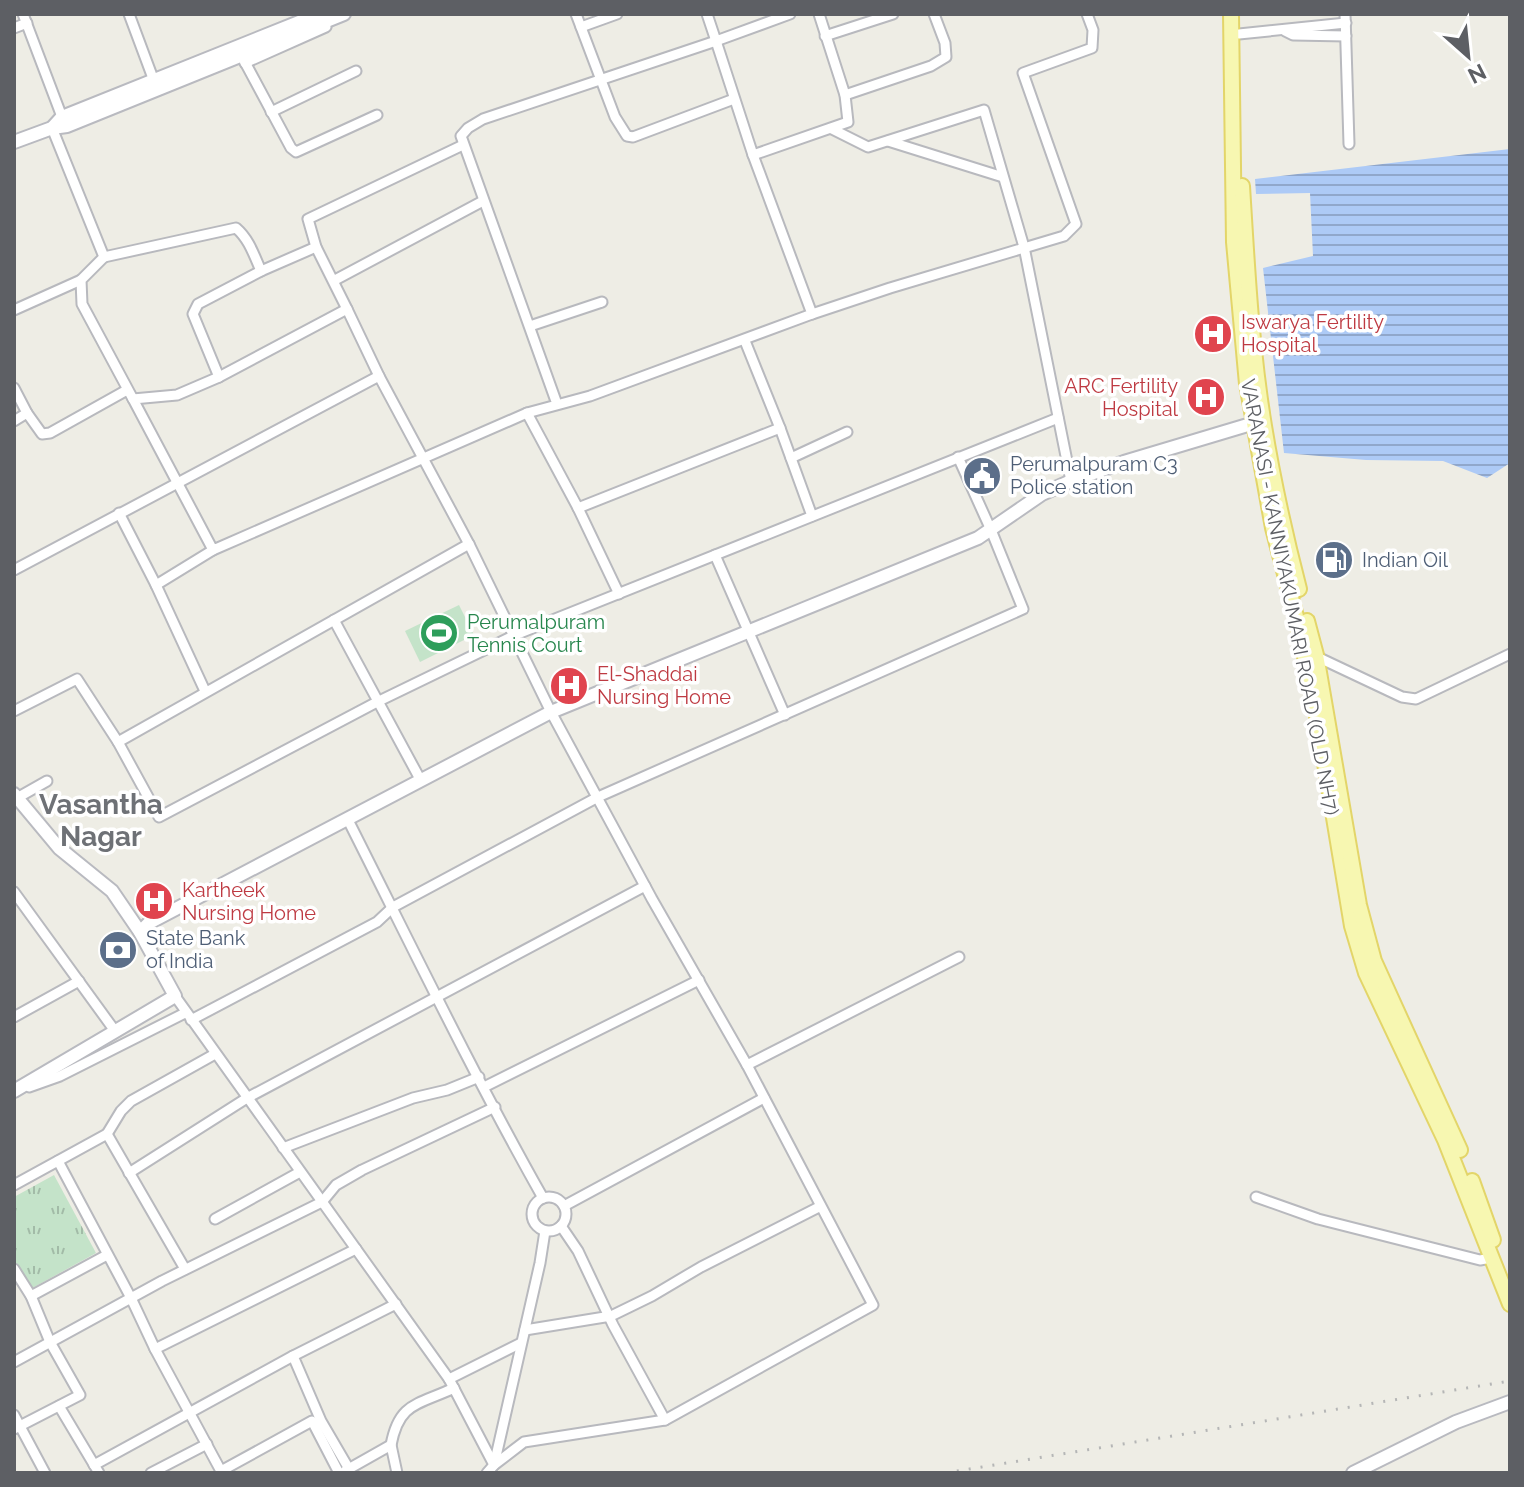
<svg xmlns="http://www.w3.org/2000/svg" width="1524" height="1487" viewBox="0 0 1524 1487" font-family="Raleway,sans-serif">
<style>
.park{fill:url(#park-tufts)}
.garden{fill:#c4e3c9}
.water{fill:url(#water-rules)}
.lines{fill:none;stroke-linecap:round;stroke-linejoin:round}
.street-casing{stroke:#b8b9be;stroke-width:13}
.secondary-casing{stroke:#b9bac0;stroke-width:16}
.primary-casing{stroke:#e3d569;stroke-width:18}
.street{stroke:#fff;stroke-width:9}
.secondary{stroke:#fff;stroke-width:12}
.primary{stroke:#f7f7b1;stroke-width:14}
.rail{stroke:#b5b6b6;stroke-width:3;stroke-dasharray:2 10;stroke-linecap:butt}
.labels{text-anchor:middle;stroke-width:7;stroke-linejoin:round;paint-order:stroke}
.health-label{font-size:20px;fill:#be3a42;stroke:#fff;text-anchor:start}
.service-label{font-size:20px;fill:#4e5e75;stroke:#fff;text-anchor:start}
.street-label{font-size:20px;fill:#5d5f64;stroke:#fff}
.leisure-label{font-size:20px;fill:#27864d;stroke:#fff;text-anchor:start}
.district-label{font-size:28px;font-weight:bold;fill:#6e7176;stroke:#fff}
</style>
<defs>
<pattern id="park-tufts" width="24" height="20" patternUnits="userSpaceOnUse" patternTransform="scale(2)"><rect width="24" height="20" fill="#c4e3c9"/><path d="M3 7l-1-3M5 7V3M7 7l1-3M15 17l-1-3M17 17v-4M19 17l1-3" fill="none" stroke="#a2bba7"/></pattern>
<pattern id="water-rules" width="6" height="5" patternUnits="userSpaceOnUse" patternTransform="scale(2)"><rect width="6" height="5" fill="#adcaf6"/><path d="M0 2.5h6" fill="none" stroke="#90a7cb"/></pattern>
</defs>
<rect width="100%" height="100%" fill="#eeede5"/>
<polygon class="park" points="54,1175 96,1253 27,1291 14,1268 14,1197"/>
<polygon class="garden" points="459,605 474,635 420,662 405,631"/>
<polygon class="water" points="1510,149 1510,463 1487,478 1443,461 1366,460 1284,453 1263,268 1313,256 1310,193 1256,194 1255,179"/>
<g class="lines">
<defs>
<g id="street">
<polyline points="23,14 62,117"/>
<polyline points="129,14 154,81"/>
<polyline points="576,14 615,117 627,136 633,137 734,99"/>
<polyline points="707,14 716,41 790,14"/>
<polyline points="1345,14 1349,144"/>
<polyline points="581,27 617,14"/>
<polyline points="14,28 27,23"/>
<polyline points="1285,31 1293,35 1346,36"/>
<polyline points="1239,34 1346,23"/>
<polyline points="825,36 893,14"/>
<polyline points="239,51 291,148 296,152 377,115"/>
<polyline points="245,63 326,27"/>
<polyline points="845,95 931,66 946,57 945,43 934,14"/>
<polyline points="271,112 356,71"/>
<polyline points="52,128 104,257 81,280 82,304 133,399"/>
<polyline points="832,129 868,147 984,110 1024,247 1071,481"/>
<polyline points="888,141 1003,177"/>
<polyline points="753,155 848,122 845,95 819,14"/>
<path d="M 104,257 L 236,228 C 249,239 254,255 261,271 L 198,304 L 193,314 L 219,377"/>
<polyline points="261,271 316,247"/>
<polyline points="335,280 483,201"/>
<polyline points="347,309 316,247 308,219 463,145"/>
<polyline points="14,310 81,280"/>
<polyline points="812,314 890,288 1064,236 1076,224 1023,73 1092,48 1093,30 1087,14"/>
<polyline points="530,326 602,302"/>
<polyline points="745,341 780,428 812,516"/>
<polyline points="379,376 347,309 219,377 177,395 133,399 213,550 527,413 590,396 812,314 753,155 716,41 483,119 468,128 461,136 557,404"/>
<polyline points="14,388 27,413"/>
<polyline points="527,413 578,508 619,594"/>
<polyline points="14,421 27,413 42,434 50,433 127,390"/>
<polyline points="791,458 847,432"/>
<polyline points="578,508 780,428"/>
<polyline points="119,513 156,585 205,691"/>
<polyline points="715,555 785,715"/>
<polyline points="14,570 379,376 469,544 551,712 652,899 747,1065 873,1305 665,1420 524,1442 494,1465 449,1379 175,996"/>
<polyline points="156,585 213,550"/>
<polyline points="334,620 420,779"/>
<polyline points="1313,655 1402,697 1416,699 1510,654"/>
<polyline points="14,711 77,679 118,742 159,817 377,702 515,635 1058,418"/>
<polyline points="118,742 469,544"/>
<polyline points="17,798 47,781"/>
<path d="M 347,818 C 411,945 473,1074 543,1198"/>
<polyline points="14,892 115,1031"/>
<polyline points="14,1017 79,981"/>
<polyline points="191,1020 377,922 393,907 598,797 1023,609 991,530 958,457"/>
<polyline points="747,1065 959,957"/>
<polyline points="29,1087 60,1076 185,1013"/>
<polyline points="484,1087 699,980"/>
<polyline points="107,1134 121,1111 131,1101 215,1054"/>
<polyline points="283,1148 413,1098 447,1090 479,1077"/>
<polyline points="58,1161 131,1298 155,1349"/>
<polyline points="129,1173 247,1098 645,886"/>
<polyline points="14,1185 107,1134 185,1269"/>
<polyline points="1256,1197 1318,1219 1480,1260 1491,1258"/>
<circle cx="549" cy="1214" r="17"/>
<polyline points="564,1206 764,1098"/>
<polyline points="215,1219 300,1172"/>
<polyline points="561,1226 578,1251 613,1325 665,1420"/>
<polyline points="14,1269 31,1296 50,1342 80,1395 14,1429"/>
<polyline points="31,1296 107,1255"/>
<polyline points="525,1330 611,1316 652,1296 701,1267 819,1207"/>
<polyline points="14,1362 162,1281 322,1202 336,1185 362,1170 495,1107"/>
<polyline points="449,1379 521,1343"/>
<polyline points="59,1406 99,1473"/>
<polyline points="14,1415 45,1473"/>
<path d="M 391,1445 C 399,1402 418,1405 454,1388"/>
<polyline points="94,1465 293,1356"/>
<polyline points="349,1469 321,1421 293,1356 396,1304"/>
<polyline points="221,1471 312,1421 339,1473"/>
<polyline points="345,1471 391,1445 397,1473"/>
<polyline points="151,1473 207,1444"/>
<polyline points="222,1473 155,1349 356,1249"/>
<polyline points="487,1473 494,1465 540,1263 545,1231"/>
</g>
<g id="secondary">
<polyline points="52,128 67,126 344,14"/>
<polyline points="14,142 52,128 62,117 319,14"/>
<polyline points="14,794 59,848 112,891 140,932 175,996 14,1091"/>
<polyline points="140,932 149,923 551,712 978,538 1042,494 1071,481 1124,462 1261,421"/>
<polyline points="1353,1473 1456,1422 1510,1402"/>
</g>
<g id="primary">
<polyline points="1231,14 1234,242 1247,384 1273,528 1300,632 1318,721 1352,926 1366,973 1445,1140 1510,1304"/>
<path d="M 1242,186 C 1247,266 1251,347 1264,426 C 1273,481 1285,535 1299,589"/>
<polyline points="1307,621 1316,655 1359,905 1374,961 1460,1150"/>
<polyline points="1472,1181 1493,1240"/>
</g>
</defs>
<use href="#street" class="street-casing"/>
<use href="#secondary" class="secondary-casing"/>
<use href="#primary" class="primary-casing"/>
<use href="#street" class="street"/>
<use href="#secondary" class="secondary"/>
<use href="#primary" class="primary"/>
<polyline class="rail" points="945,1473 1510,1381"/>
</g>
<defs>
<symbol id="hospital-disc" viewBox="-11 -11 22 22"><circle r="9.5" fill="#e0444e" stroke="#fff"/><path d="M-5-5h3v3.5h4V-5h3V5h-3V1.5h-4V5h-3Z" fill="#fff"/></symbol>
<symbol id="civic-disc" viewBox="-11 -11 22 22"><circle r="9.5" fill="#5c6f8a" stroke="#fff"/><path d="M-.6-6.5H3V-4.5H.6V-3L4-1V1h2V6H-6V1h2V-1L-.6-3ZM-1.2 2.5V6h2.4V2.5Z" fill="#fff"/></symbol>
<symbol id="fuel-disc" viewBox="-11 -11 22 22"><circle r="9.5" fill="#5c6f8a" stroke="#fff"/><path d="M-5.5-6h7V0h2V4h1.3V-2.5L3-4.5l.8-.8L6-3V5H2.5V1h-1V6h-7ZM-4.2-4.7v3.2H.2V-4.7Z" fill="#fff"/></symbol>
<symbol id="stadium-disc" viewBox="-11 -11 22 22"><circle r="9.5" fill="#2e9e5b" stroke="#fff"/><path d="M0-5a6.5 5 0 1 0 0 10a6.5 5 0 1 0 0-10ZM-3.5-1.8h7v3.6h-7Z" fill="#fff"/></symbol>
<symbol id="bank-disc" viewBox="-11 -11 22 22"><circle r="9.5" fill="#5c6f8a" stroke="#fff"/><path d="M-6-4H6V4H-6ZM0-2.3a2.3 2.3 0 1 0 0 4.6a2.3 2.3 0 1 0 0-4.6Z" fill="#fff"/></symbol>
</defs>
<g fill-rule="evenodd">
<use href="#hospital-disc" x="1191" y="312" width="44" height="44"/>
<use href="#hospital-disc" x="1184" y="375" width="44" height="44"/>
<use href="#civic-disc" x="960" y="454" width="44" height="44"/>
<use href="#fuel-disc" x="1312" y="538" width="44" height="44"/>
<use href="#stadium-disc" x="417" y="611" width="44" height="44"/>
<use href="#hospital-disc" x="547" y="664" width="44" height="44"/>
<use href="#hospital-disc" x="132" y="879" width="44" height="44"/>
<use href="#bank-disc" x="96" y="928" width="44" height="44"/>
</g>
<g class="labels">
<g class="health-label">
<text x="1241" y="329">Iswarya Fertility<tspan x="1241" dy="23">Hospital</tspan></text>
<text x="1178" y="393" text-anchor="end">ARC Fertility<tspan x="1178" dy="23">Hospital</tspan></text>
<text x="597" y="681">El-Shaddai<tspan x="597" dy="23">Nursing Home</tspan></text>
<text x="182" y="897">Kartheek<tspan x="182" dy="23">Nursing Home</tspan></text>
</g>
<g class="service-label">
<text x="1010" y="471">Perumalpuram C3<tspan x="1010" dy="23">Police station</tspan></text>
<text x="1362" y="567">Indian Oil</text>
<text x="146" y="945">State Bank<tspan x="146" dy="23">of India</tspan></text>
</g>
<g class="street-label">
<text transform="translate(1290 597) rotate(79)" y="7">VARANASI - KANNIYAKUMARI ROAD (OLD NH7)</text>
</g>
<g class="leisure-label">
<text x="467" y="629">Perumalpuram<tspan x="467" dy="23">Tennis Court</tspan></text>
</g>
<g class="district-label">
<text x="101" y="814">Vasantha<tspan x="101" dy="32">Nagar</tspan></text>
</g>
</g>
<rect width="1524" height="1487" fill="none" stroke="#5d5f64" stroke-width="32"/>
<g transform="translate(1468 56) rotate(153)" stroke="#ffffff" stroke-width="6" paint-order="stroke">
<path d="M0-6L14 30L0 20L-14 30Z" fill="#5d5f64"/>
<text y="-12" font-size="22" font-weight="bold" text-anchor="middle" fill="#5d5f64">N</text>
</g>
</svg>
